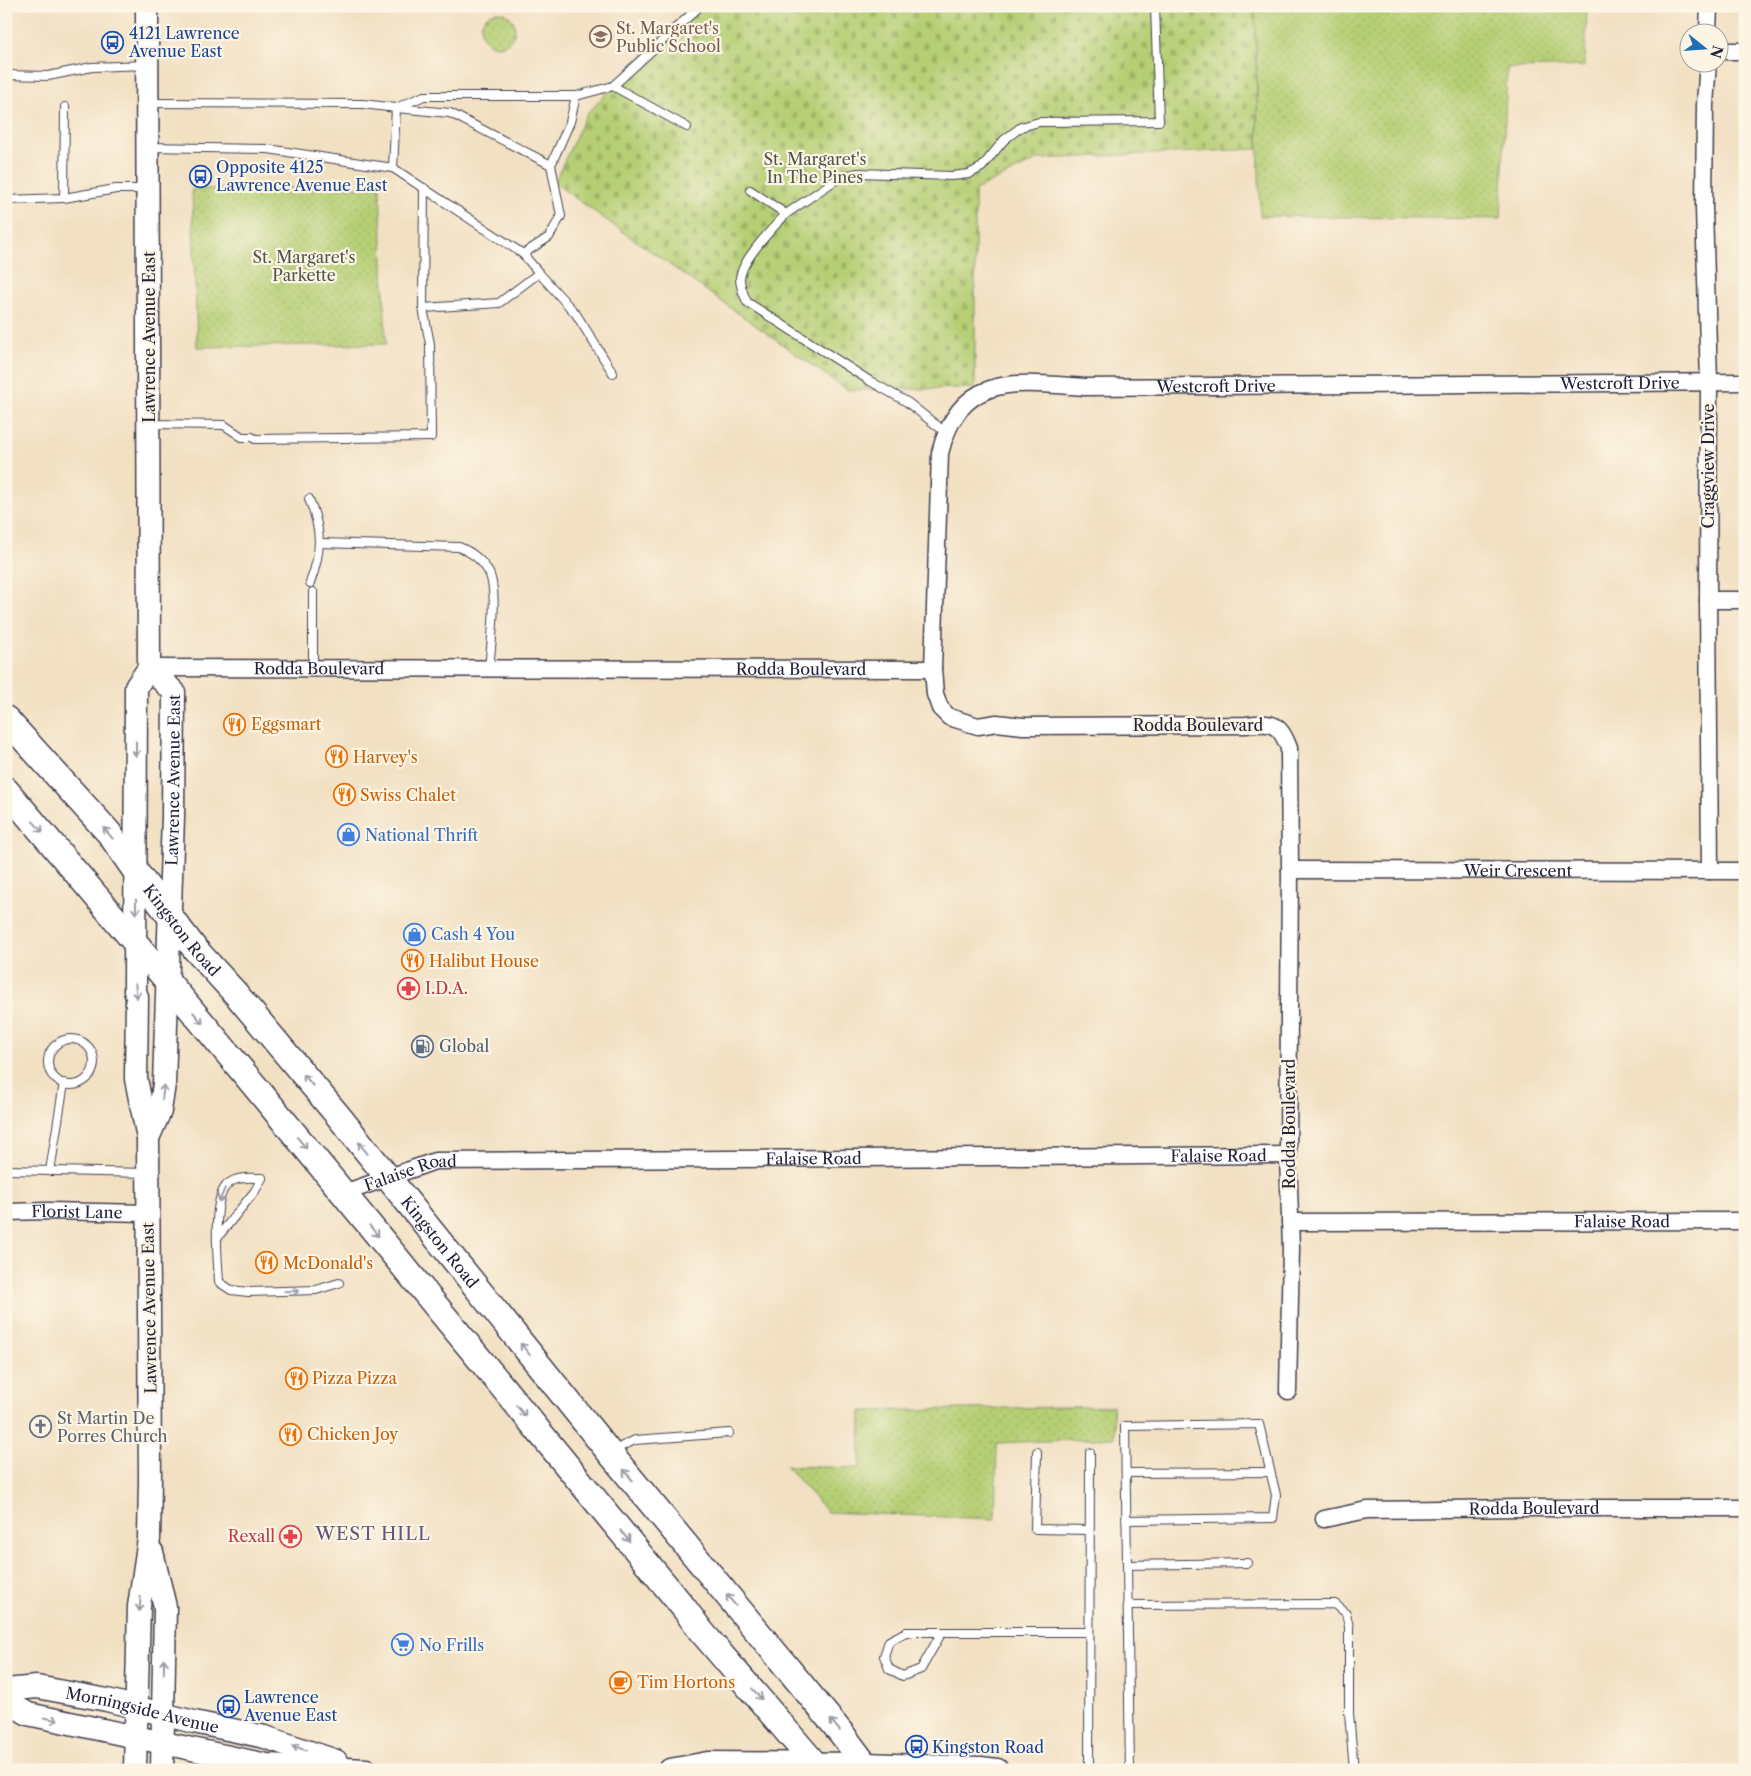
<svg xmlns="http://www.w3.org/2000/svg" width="1751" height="1776" viewBox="0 0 1751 1776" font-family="'Libre Caslon Text',serif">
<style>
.grass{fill:url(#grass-dots);stroke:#6c7858}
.cemetery{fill:url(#cemetery-stones);stroke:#6c7858}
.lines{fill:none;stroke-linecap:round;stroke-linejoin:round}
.service-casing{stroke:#413e4f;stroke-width:10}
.minor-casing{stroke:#413e4f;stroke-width:19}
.secondary-casing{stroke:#413e4f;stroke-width:25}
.primary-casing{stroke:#413e4f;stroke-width:28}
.service{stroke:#fff;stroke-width:8}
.minor{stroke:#fff;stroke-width:16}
.secondary{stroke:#fff;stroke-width:22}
.primary{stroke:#fff;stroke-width:25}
.oneway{stroke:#9c9ca7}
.labels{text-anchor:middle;stroke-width:4.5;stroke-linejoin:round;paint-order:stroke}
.education-label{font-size:16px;fill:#785e54;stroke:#fcf5e5;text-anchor:start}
.transit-label{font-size:16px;fill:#164399;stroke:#fcf5e5;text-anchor:start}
.park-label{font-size:16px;fill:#4e564c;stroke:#fcf5e5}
.street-label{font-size:16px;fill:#22223b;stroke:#fcf5e5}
.food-label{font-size:16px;fill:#c56008;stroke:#fcf5e5;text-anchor:start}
.shop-label{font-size:16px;fill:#366cbe;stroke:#fcf5e5;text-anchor:start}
.health-label{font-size:16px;fill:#be3a42;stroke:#fcf5e5;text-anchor:start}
.service-label{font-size:16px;fill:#4e5e75;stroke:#fcf5e5;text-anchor:start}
.worship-label{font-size:16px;fill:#5b616d;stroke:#fcf5e5;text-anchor:start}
.neighbourhood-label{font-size:18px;letter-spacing:1px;fill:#60557c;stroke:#fcf5e5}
</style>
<defs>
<pattern id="grass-dots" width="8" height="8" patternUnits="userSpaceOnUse" patternTransform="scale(1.25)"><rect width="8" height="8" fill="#b6cf74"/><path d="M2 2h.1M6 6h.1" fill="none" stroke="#9cb165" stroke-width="1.8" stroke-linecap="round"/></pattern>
<pattern id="cemetery-stones" width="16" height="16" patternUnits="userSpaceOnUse" patternTransform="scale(1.25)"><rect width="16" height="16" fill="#b6cf74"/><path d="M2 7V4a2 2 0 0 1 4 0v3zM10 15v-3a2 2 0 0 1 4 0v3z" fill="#9cb165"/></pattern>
</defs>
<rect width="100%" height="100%" fill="#fcf5e5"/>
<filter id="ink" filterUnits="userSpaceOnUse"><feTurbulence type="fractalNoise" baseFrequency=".02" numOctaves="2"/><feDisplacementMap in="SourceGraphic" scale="10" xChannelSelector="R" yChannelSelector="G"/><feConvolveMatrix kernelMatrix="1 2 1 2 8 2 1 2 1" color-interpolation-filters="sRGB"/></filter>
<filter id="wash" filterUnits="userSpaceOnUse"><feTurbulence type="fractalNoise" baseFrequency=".0096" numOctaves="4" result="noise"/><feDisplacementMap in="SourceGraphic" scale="20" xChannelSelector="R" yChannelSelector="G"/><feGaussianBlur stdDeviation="1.12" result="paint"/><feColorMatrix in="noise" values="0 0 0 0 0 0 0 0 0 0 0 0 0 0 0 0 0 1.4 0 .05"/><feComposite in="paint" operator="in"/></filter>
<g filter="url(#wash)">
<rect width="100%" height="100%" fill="#f2e0c2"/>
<g class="grass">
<polygon points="1255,6 1587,6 1585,66 1507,68 1501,219 1260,216"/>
<circle cx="498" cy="29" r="17"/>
<polygon points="380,187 386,344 197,347 192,189"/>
<polygon points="1113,1406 1115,1438 997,1443 995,1519 827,1512 786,1466 860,1468 861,1411"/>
</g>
<polygon class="cemetery" points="690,6 1255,6 1258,149 1039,159 975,190 975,388 847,390 554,183 586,115"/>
</g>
<g filter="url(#ink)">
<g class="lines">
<defs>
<g id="service">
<polyline points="6,75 48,76 92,67 146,65"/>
<polyline points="613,86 700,6"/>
<polyline points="149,103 363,104 396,108 424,96 576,96 613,86 687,127"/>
<polyline points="148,147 268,149 393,168 523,254 549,237 561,216 551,165 570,122 576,96"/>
<polyline points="393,168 396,108 450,113 551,165"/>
<path d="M 750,190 L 786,214 C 773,228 741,260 740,279 C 740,287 744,295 747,302 L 870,381 L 907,402 L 945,432"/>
<polyline points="64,198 65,107"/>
<polyline points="6,200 64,198 116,189 146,189"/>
<polyline points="786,214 840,177 858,173 952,176 969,174 982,167 1004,140 1021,127 1039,122 1159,121 1155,6"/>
<polyline points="523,254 539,273"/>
<polyline points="423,308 499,303 539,273 576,314 613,373"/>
<polyline points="150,424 224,425 242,437 252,437 255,439 431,437 430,344 423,308 424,188"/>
<path d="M 309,499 C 322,530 322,551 310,583"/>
<path d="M 320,543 L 459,547 C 470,551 482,560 488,571 C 499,589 491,645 489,668"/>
<polyline points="313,669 313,592"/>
<circle cx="71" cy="1062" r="23"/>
<polyline points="6,1170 147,1173"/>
<polyline points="50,1171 64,1083"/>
<path d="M 262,1178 C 250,1178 237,1176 228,1184 C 211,1197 218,1260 219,1282 L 231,1290 L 248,1292 L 316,1290 L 339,1283"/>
<polyline points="217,1238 255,1191 262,1178"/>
<polyline points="612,1451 635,1440 729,1433"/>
<polyline points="1037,1452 1035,1529 1089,1530"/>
<polyline points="1126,1473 1270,1472"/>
<polyline points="1126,1520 1273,1518 1276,1495 1259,1424 1125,1426 1130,1770"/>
<polyline points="1127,1565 1247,1563"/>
<polyline points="1127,1605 1335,1604 1346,1613 1349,1627 1349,1713 1354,1770"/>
<polyline points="942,1632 921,1669 903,1676 889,1669 884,1656 889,1641 906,1632 1088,1632"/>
<polyline points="1089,1770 1090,1453"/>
</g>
<g id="minor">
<polyline points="1708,32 1709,6"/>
<polyline points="1718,51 1745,51"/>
<polyline points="1708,62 1705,105 1704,208 1709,382 1708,600 1710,871"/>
<polyline points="1708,600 1745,600"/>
<path id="s1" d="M 149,668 L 933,669"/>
<path id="s2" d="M 1290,870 L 1745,871"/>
<path id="s3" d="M 344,1193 L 435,1161 L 1288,1155"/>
<path id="s4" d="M 6,1212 L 47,1211 L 148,1213"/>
<path id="s5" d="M 1290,1222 L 1745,1221"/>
<path id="s6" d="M 1288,1391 L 1291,1249 L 1288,1155 L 1290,870 L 1289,748 C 1279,722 1272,722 1246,725 L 1023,726 L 997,723 L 978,726 L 949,717 L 940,708 L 935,694 L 933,669 L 940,453 C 960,372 1016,382 1084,387 L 1745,382"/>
<path id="s7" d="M 1324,1519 L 1367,1510 L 1519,1508 L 1745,1508"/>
</g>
<g id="secondary">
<path id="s8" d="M 148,1138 L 160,1111 L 164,1084 L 173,817 L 174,692 L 149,668"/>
<polyline points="152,1552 165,1607 162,1770"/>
<path id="s9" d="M 6,1690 L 37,1687 L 107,1700 L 194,1722 L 265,1737 L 336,1761"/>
<polyline points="6,1701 28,1714 267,1765 366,1770"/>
<polyline points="135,1770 139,1606 149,1539 150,1479 148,1138 136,1079 137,997 135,991 136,687 149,668 147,6"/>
<polyline points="670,1770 708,1763 865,1764 980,1768 997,1770"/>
</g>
<g id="primary">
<path id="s10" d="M 6,719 L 109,833 L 136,872 L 195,949 L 236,994 L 340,1118 L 609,1452 L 842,1734 L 869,1770"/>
<path d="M 6,790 C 236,1059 459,1335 684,1608 L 701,1631 L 820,1770"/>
</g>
</defs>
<use href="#service" class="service-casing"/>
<use href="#minor" class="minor-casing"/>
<use href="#secondary" class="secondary-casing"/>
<use href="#primary" class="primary-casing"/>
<use href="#service" class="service"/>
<use href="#minor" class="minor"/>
<use href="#secondary" class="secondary"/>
<use href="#primary" class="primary"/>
</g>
<defs><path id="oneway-shaft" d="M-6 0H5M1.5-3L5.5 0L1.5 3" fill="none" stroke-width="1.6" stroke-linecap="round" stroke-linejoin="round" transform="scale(1.25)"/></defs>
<g class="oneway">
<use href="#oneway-shaft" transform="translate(136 749) rotate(90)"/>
<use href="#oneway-shaft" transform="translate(38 827) rotate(49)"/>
<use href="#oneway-shaft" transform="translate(108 833) rotate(-129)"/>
<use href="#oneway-shaft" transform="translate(136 907) rotate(90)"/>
<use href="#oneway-shaft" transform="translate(136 991) rotate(85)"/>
<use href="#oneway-shaft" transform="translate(198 1018) rotate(50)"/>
<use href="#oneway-shaft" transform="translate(308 1080) rotate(-130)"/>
<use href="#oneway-shaft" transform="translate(163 1092) rotate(-83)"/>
<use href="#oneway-shaft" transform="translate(302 1143) rotate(50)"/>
<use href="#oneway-shaft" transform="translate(363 1148) rotate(-128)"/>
<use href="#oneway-shaft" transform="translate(222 1195) rotate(113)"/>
<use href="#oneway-shaft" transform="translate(374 1231) rotate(51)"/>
<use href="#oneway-shaft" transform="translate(292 1291) rotate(-2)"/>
<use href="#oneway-shaft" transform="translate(525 1349) rotate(-129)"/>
<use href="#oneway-shaft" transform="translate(521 1411) rotate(50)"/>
<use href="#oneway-shaft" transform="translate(628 1475) rotate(-130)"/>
<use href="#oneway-shaft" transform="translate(625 1536) rotate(50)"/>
<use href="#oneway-shaft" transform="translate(731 1600) rotate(-130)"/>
<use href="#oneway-shaft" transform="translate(140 1604) rotate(96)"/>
<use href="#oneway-shaft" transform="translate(164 1666) rotate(-89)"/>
<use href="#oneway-shaft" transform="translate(757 1694) rotate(49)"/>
<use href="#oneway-shaft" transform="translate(51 1719) rotate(12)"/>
<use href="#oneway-shaft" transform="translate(835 1725) rotate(-130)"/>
<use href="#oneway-shaft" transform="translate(299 1748) rotate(-162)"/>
</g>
</g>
<defs>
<symbol id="school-ring" viewBox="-11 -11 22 22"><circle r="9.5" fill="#fcf5e5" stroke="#8d6e63" stroke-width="1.5"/><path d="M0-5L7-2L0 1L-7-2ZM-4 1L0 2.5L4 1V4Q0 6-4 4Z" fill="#8d6e63"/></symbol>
<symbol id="bus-ring" viewBox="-11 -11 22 22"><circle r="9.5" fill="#fcf5e5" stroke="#1a4fb4" stroke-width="1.5"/><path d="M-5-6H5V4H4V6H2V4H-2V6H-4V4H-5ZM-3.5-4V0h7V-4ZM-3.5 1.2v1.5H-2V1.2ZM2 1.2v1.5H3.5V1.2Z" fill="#1a4fb4"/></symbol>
<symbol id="restaurant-ring" viewBox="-11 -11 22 22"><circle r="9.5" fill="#fcf5e5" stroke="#e8710a" stroke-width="1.5"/><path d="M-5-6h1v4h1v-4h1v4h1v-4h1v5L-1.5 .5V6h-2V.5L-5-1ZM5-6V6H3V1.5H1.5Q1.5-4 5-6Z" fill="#e8710a"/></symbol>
<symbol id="shop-ring" viewBox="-11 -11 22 22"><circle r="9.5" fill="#fcf5e5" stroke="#3f7fe0" stroke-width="1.5"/><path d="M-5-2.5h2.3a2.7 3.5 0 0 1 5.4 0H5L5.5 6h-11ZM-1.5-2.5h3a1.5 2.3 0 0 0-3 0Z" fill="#3f7fe0"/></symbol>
<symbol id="pharmacy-ring" viewBox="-11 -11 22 22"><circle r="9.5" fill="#fcf5e5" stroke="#e0444e" stroke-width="1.5"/><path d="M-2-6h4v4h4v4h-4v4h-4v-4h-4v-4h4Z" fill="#e0444e"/></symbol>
<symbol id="fuel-ring" viewBox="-11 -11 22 22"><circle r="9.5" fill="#fcf5e5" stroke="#5c6f8a" stroke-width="1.5"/><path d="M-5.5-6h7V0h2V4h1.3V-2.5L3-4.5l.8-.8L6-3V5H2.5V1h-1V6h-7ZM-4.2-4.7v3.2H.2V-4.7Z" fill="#5c6f8a"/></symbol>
<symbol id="church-ring" viewBox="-11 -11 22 22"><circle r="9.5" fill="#fcf5e5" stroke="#6b7280" stroke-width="1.5"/><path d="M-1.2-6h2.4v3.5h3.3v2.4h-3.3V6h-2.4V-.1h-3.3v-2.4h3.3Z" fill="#6b7280"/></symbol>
<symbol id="supermarket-ring" viewBox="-11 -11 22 22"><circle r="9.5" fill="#fcf5e5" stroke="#3f7fe0" stroke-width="1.5"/><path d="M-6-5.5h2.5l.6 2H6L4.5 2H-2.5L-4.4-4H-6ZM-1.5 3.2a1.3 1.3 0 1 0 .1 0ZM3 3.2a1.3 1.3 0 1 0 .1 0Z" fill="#3f7fe0"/></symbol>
<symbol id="cafe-ring" viewBox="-11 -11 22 22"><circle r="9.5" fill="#fcf5e5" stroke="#e8710a" stroke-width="1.5"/><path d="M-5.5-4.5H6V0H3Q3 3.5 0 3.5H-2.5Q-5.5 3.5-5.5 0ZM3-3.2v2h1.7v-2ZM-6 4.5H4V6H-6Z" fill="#e8710a"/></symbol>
</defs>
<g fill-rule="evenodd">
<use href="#school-ring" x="588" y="24" width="25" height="25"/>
<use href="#bus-ring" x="100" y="30" width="25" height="25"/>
<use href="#bus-ring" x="188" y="164" width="25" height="25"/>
<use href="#restaurant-ring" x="222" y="712" width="25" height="25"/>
<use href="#restaurant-ring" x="324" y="744" width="25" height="25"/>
<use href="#restaurant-ring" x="332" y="782" width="25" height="25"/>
<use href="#shop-ring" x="336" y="822" width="25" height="25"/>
<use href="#shop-ring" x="402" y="922" width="25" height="25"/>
<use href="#restaurant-ring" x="400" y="948" width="25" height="25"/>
<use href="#pharmacy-ring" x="396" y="976" width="25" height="25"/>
<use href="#fuel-ring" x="410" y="1034" width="25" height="25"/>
<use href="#restaurant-ring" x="254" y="1250" width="25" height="25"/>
<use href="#restaurant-ring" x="284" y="1366" width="25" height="25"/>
<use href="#church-ring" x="28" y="1414" width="25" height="25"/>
<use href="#restaurant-ring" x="278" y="1422" width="25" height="25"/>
<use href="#pharmacy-ring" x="278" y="1524" width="25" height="25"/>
<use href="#supermarket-ring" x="390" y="1632" width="25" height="25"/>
<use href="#cafe-ring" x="608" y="1670" width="25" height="25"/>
<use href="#bus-ring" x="216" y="1694" width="25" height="25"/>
<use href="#bus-ring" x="904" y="1734" width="25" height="25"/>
</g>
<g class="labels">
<g class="education-label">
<text x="616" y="34">St. Margaret's<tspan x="616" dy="18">Public School</tspan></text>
</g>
<g class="transit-label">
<text x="129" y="39">4121 Lawrence<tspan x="129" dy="18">Avenue East</tspan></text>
<text x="216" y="173">Opposite 4125<tspan x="216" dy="18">Lawrence Avenue East</tspan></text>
<text x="244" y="1703">Lawrence<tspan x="244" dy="18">Avenue East</tspan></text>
<text x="932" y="1753">Kingston Road</text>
</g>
<g class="park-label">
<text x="815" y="165">St. Margaret's<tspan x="815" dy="18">In The Pines</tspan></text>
<text x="304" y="263">St. Margaret's<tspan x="304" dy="18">Parkette</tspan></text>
</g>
<g class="street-label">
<text transform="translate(149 337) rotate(-90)" y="6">Lawrence Avenue East</text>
<text dy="6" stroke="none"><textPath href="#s6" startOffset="1982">Westcroft Drive</textPath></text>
<text dy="6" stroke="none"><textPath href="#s6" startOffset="1578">Westcroft Drive</textPath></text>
<text transform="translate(1708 466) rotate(-90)" y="6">Craggview Drive</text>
<text dy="6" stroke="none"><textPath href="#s1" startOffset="170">Rodda Boulevard</textPath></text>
<text dy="6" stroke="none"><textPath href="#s1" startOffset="652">Rodda Boulevard</textPath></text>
<text x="1198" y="731">Rodda Boulevard</text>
<text dy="6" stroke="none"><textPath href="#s8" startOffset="361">Lawrence Avenue East</textPath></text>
<text dy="6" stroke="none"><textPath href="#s2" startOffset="228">Weir Crescent</textPath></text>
<text dy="6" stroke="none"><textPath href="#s10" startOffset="275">Kingston Road</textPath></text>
<text transform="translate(1289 1124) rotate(-90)" y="6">Rodda Boulevard</text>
<text dy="6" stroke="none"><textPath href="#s3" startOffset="880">Falaise Road</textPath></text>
<text dy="6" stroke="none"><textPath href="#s3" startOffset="475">Falaise Road</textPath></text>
<text dy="6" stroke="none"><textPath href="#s3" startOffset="70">Falaise Road</textPath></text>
<text dy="6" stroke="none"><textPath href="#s4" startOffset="71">Florist Lane</textPath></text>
<text dy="6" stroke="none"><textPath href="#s5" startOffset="332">Falaise Road</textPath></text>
<text dy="6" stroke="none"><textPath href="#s10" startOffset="680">Kingston Road</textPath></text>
<text transform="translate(149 1308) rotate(-91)" y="6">Lawrence Avenue East</text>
<text dy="6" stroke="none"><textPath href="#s7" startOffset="211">Rodda Boulevard</textPath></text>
<text dy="6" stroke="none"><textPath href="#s9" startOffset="139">Morningside Avenue</textPath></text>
</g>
<g class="food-label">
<text x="251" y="730">Eggsmart</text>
<text x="353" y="763">Harvey's</text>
<text x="360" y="801">Swiss Chalet</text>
<text x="429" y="967">Halibut House</text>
<text x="283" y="1269">McDonald's</text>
<text x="312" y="1384">Pizza Pizza</text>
<text x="307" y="1440">Chicken Joy</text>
<text x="637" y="1688">Tim Hortons</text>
</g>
<g class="shop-label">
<text x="365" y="841">National Thrift</text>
<text x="431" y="940">Cash 4 You</text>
<text x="419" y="1651">No Frills</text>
</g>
<g class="health-label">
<text x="425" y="994">I.D.A.</text>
<text x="275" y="1542" text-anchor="end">Rexall</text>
</g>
<g class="service-label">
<text x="439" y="1052">Global</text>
</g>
<g class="worship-label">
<text x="57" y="1424">St Martin De<tspan x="57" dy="18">Porres Church</tspan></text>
</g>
<g class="neighbourhood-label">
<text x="373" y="1540">WEST HILL</text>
</g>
</g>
<rect width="1751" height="1776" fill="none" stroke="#fcf5e5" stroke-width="25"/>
<g transform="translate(1704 48) rotate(107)"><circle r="24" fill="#fcf5e5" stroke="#a5a1a1"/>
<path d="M0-4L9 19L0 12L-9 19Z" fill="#1f6fb2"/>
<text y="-8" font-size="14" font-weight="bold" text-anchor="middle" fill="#22223b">N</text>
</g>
</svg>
